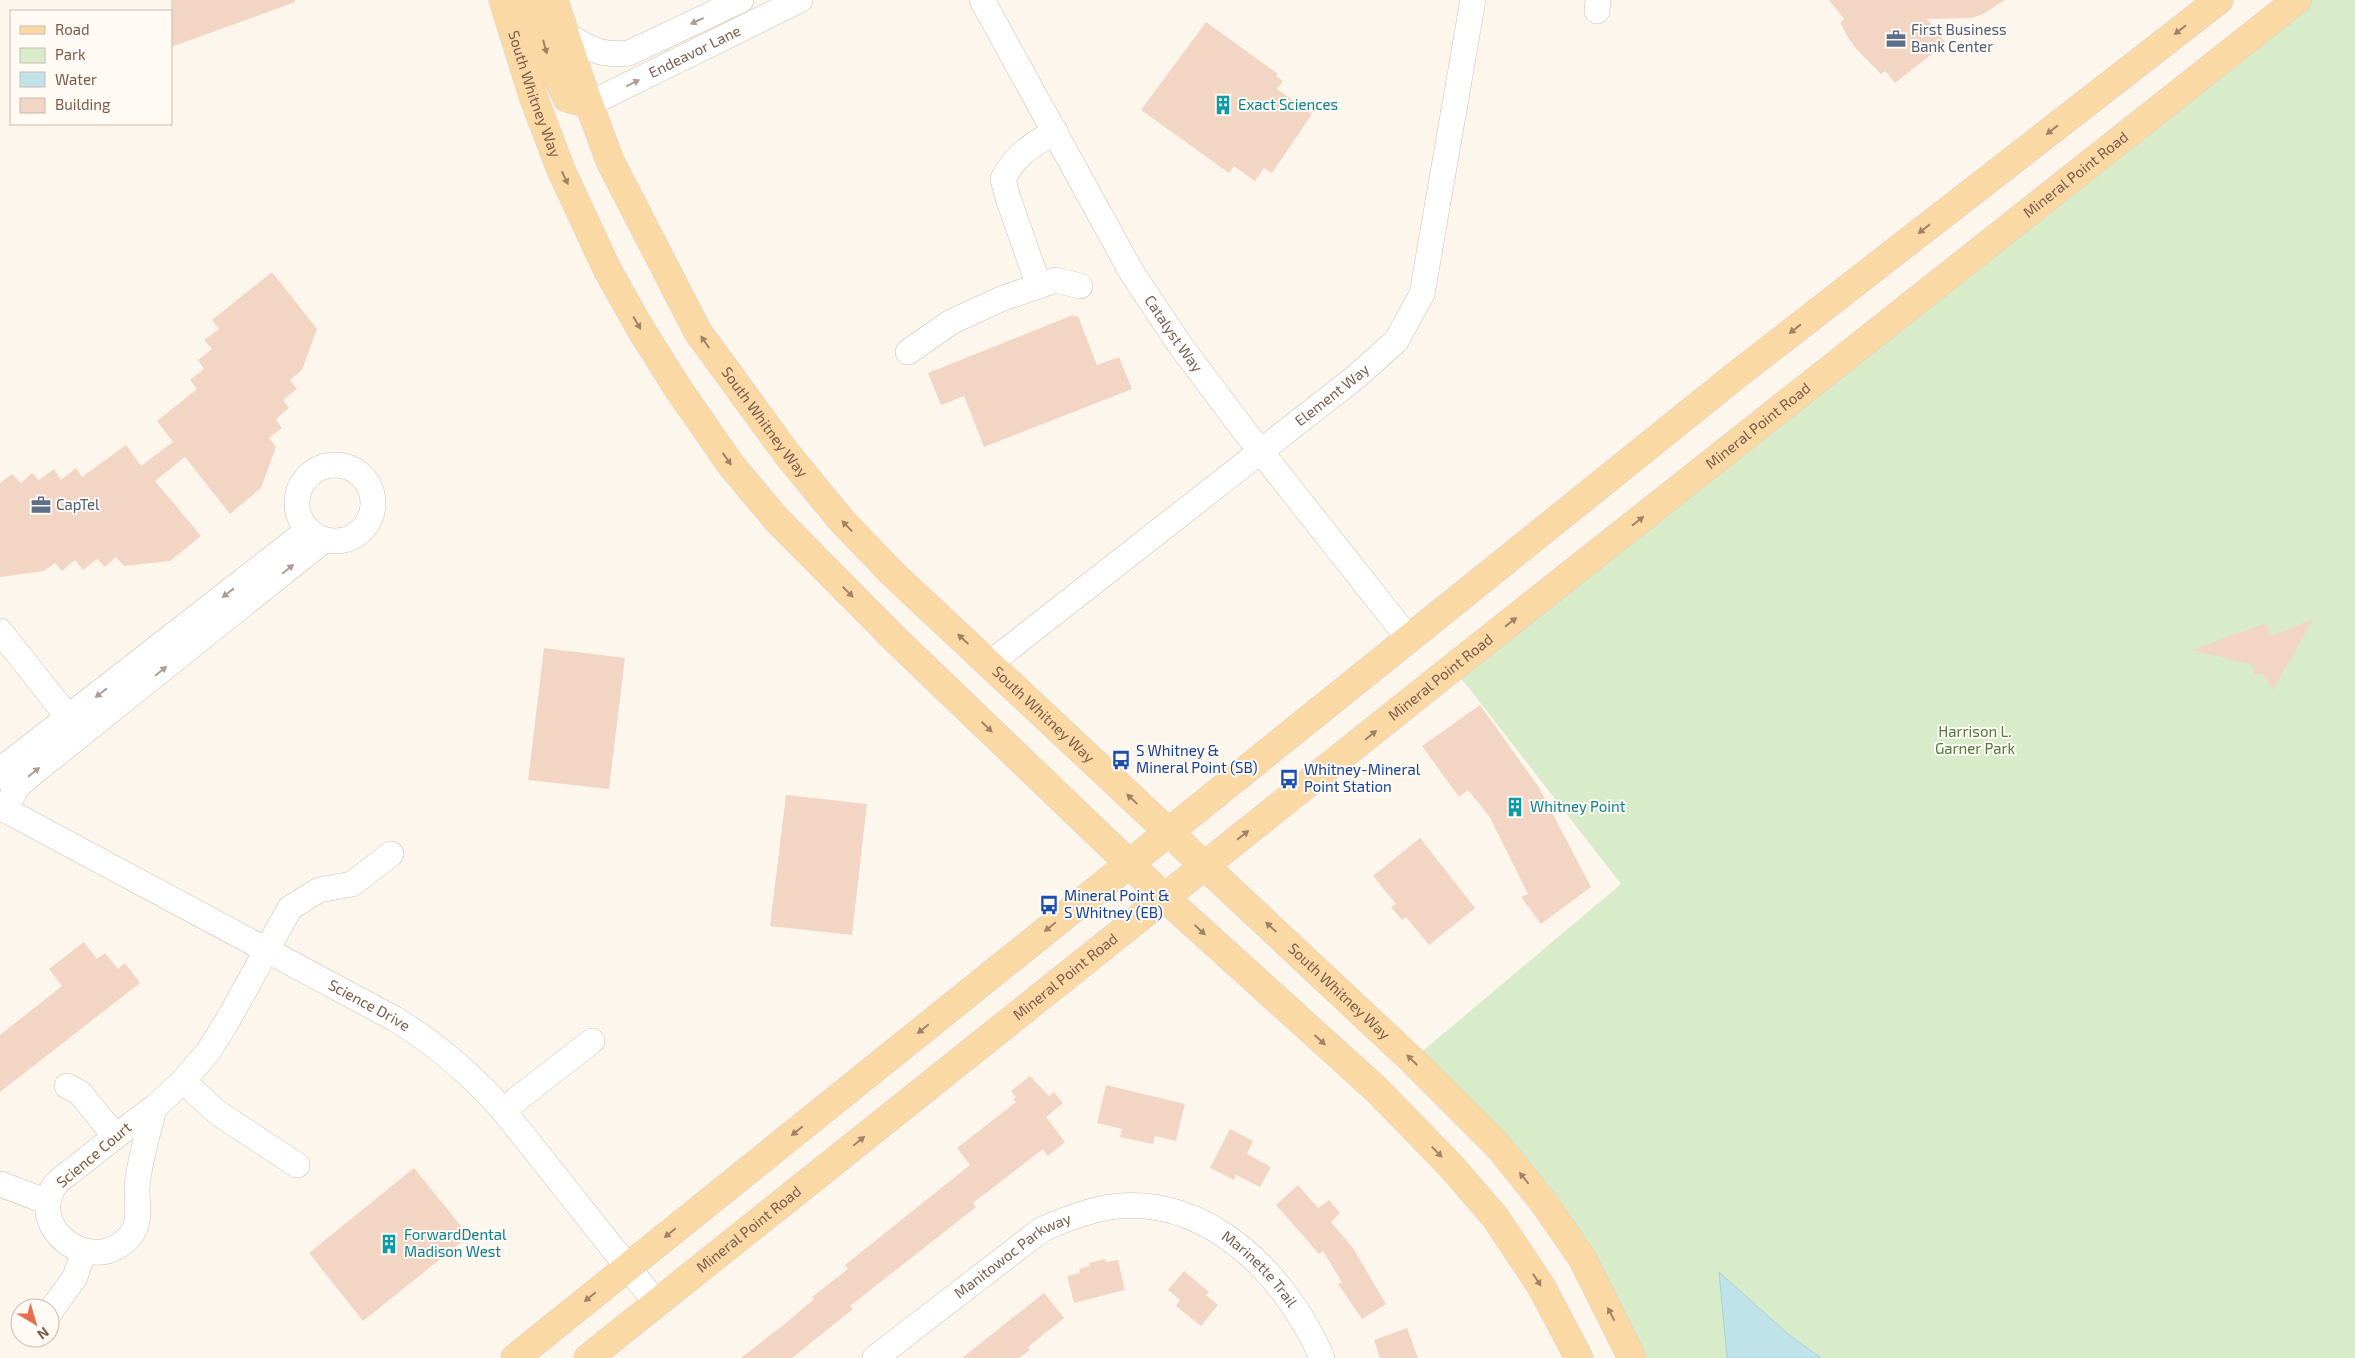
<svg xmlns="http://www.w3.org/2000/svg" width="2355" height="1358" viewBox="0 0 2355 1358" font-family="'Exo 2',sans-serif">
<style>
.green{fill:#d8ecc9}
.water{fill:#bfe3e8;stroke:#a5d3da}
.building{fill:#f3d5c3}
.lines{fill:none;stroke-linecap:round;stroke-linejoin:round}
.minor-casing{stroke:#d1beb0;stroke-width:26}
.major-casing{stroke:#dad1cd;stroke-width:29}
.minor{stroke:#fff;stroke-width:25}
.major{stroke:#fbd9a5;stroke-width:28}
.oneway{fill:#af9d94}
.oneway2{fill:#a18267}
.labels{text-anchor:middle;stroke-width:4;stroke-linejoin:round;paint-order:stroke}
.service-label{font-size:15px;fill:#4e5e75;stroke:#fffaf3;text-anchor:start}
.street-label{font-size:15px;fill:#7a5c4d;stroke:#fffaf3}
.culture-label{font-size:15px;fill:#0d838f;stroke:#fffaf3;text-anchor:start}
.park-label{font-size:15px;fill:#537a41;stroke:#fffaf3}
.transit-label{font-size:15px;fill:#164399;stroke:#fffaf3;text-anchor:start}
</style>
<rect width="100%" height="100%" fill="#fdf6ec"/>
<polygon class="green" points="2297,0 2355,0 2355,1358 1632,1358 1582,1258 1412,1060 1621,884 1465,683 1451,669"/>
<polygon class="water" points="1719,1272 1787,1333 1821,1358 1727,1358"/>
<g class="building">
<polygon points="171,0 295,0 295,2 171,47"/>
<polygon points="1829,0 2005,0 1983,14 1972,18 1927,19 1946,43 1895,83 1885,71 1881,74 1857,50 1847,36 1840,22 1844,19"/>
<polygon points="1206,22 1278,74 1276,76 1283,81 1277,89 1312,114 1272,173 1264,168 1255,181 1234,166 1229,173 1141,110"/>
<polygon points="272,272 317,329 302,370 290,380 297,389 283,400 289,408 276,419 282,428 269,438 276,447 261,488 230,514 185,457 155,481 201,536 170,561 124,566 116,557 105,567 97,559 83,570 75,560 62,571 55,563 44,571 0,577 0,483 12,474 21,483 32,473 39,480 54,469 61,480 76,468 82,477 126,445 141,466 173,442 157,421 197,389 190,380 204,369 198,360 212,349 204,340 219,329 212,320"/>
<polygon points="1073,315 1074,317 1078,316 1097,365 1119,357 1132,389 984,447 964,396 941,405 928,373"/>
<polygon points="2313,619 2273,690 2263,674 2254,674 2253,665 2192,650 2266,623 2271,636"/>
<polygon points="544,648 625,658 609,789 528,780"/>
<polygon points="1480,705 1538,786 1591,887 1541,924 1521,897 1528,894 1489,816 1468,790 1459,797 1422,746"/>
<polygon points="786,795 867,804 852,935 770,926"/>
<polygon points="1420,838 1475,908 1429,945 1406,917 1402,920 1391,907 1396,904 1373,876"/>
<polygon points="84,942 97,959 105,953 118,969 125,963 140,983 0,1092 0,1035 62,986 49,969"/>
<polygon points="1030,1076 1049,1096 1054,1092 1063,1103 1046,1117 1065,1142 1048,1156 1043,1149 973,1203 976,1207 850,1306 853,1309 792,1358 741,1358 787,1322 814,1299 812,1297 848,1269 845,1265 970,1165 957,1148 1016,1102 1013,1099 1016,1097 1011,1091"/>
<polygon points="1106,1085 1185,1104 1176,1141 1155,1136 1153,1144 1120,1137 1122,1129 1097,1123"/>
<polygon points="1230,1129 1253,1141 1247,1154 1271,1167 1260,1187 1236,1175 1234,1180 1210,1168"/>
<polygon points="414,1168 469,1236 363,1321 309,1253"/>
<polygon points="1298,1185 1318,1208 1329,1200 1340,1213 1331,1222 1353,1248 1386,1304 1362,1319 1338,1284 1342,1282 1323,1251 1319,1254 1276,1205"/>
<polygon points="1105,1259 1106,1262 1118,1260 1125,1290 1074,1303 1067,1276 1080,1273 1079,1269 1090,1266 1089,1263"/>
<polygon points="1184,1271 1209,1292 1206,1295 1218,1305 1201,1326 1176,1306 1180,1300 1168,1290"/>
<polygon points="1044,1293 1064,1318 1028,1347 1030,1350 1019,1358 962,1358"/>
<polygon points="1407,1328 1418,1358 1380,1358 1374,1340"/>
</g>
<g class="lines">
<defs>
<g id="minor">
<path id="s1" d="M 982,0 L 1132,273 L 1180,345 L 1243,429 L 1409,639"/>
<polyline points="1597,11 1598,0"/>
<path d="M 566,35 C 592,49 598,56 629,53 L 741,0"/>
<path id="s2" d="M 589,104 L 800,0"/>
<path d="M 1039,286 L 1008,198 L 1003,179 C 1017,153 1031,146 1055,131"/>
<polyline points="908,352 951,322 1001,299 1056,280 1080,286"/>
<circle cx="335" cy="503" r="38"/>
<polyline points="0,631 79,731"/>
<path id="s3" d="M 989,664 L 1357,376 L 1396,341 L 1422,294 L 1473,0"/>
<polyline points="0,777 9,763 308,530"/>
<path id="s4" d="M 0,807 L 395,1019 C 436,1044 471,1074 503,1110 L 657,1304"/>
<polyline points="4,810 18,786 28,777 324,540"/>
<polyline points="183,1081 218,1113 297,1165"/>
<polyline points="67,1086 80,1093 115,1136"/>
<path d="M 154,1108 C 149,1130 137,1169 137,1190 C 137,1205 141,1222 131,1235 C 94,1280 25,1228 55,1185 C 60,1178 71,1172 78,1166 C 103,1146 128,1126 154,1108 Z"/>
<polyline points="154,1108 183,1081 208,1052 228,1020 290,908 319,890 352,884 391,854"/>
<polyline points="503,1110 592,1041"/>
<polyline points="0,1184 48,1202"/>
<polyline points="50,1312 75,1277 84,1251"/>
<path id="s5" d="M 875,1358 L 1041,1230 C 1063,1220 1087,1211 1110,1207 C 1208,1193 1287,1276 1322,1358"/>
</g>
<g id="major">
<path id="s6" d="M 503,0 L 533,96 L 561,170 L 607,269 L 640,328 L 679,390 L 731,465 L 777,520 L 898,642 L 1164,897 L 1377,1090 L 1450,1165 L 1495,1217 L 1541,1286 L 1579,1358"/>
<polyline points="532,0 549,60 567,98 589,104"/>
<path id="s7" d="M 554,0 L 579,77 L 610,161 L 698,332 L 787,454 L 842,521 L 893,574 L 1412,1060 L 1500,1148 L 1544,1203 L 1582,1258 L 1632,1358"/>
<polyline points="515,1358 1734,377 2219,0"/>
<path id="s8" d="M 588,1358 L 1451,669 L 2297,0"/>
</g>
</defs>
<use href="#minor" class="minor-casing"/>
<use href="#major" class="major-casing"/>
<use href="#minor" class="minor"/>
<use href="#major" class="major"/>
</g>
<defs><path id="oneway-solid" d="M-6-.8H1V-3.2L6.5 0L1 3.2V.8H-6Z" transform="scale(1.25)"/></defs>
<g class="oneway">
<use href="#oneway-solid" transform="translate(697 21) rotate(155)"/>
<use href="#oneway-solid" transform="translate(633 83) rotate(-26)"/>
<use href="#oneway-solid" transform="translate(288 569) rotate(-39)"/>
<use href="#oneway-solid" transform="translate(228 593) rotate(142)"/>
<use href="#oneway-solid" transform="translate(161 671) rotate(-39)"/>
<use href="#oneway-solid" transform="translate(101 693) rotate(142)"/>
<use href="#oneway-solid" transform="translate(34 772) rotate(-39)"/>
</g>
<g class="oneway2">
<use href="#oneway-solid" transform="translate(2180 30) rotate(142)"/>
<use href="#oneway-solid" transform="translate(545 47) rotate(75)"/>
<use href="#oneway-solid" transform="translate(2052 130) rotate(142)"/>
<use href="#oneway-solid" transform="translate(565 178) rotate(65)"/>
<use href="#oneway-solid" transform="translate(1924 229) rotate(142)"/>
<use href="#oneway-solid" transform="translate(637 323) rotate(60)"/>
<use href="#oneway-solid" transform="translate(1795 329) rotate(142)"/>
<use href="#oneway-solid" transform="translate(705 342) rotate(-125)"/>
<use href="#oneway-solid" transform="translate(727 459) rotate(55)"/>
<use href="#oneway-solid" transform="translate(1638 521) rotate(-38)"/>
<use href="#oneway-solid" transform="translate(847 526) rotate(-134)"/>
<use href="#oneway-solid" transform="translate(848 592) rotate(45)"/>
<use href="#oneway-solid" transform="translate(1511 622) rotate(-38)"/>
<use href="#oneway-solid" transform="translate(963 639) rotate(-137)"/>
<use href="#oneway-solid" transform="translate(987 727) rotate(44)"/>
<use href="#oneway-solid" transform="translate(1371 735) rotate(-39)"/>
<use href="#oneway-solid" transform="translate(1132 799) rotate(-137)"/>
<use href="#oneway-solid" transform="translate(1243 835) rotate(-38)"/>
<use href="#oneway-solid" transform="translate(1050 927) rotate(141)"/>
<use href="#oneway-solid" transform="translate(1271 927) rotate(-137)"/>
<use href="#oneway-solid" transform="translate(1200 930) rotate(43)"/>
<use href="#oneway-solid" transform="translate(923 1029) rotate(141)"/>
<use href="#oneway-solid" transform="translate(1320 1040) rotate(42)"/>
<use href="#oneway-solid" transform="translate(1412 1060) rotate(-136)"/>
<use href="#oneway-solid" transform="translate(797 1131) rotate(141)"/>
<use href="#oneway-solid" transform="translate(859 1141) rotate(-39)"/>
<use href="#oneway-solid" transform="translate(1437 1152) rotate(46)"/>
<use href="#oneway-solid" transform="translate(1524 1178) rotate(-129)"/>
<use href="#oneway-solid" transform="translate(670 1233) rotate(141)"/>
<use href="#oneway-solid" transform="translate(1537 1280) rotate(57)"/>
<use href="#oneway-solid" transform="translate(590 1297) rotate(141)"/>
<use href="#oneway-solid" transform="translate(1611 1314) rotate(-117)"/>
</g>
<defs>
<symbol id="office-bare" viewBox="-9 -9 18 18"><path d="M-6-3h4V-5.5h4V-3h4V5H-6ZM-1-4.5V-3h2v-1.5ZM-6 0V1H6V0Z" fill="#5c6f8a" stroke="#fffaf3" stroke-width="2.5" paint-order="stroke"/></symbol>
<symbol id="building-bare" viewBox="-9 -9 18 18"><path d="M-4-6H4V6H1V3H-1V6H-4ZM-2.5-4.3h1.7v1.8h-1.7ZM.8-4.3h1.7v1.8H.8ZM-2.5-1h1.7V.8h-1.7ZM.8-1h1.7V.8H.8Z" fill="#0f9aa8" stroke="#fffaf3" stroke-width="2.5" paint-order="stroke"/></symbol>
<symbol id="bus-bare" viewBox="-9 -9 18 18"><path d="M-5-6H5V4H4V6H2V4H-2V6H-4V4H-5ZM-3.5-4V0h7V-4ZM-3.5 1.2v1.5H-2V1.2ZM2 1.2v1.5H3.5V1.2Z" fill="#1a4fb4" stroke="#fffaf3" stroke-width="2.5" paint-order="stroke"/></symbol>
</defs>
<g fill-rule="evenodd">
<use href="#office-bare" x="1882" y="25" width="28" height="28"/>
<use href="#building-bare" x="1209" y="91" width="28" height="28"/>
<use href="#office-bare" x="27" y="491" width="28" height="28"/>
<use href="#bus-bare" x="1107" y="746" width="28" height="28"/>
<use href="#bus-bare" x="1275" y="765" width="28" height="28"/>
<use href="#building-bare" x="1501" y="793" width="28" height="28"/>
<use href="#bus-bare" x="1035" y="891" width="28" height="28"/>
<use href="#building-bare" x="375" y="1230" width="28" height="28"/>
</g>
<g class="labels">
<g class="service-label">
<text x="1911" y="35">First Business<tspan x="1911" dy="17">Bank Center</tspan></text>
<text x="56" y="510">CapTel</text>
</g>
<g class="street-label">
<text dy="5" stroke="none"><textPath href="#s2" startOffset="118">Endeavor Lane</textPath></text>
<text dy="5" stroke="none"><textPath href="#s6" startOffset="99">South Whitney Way</textPath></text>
<text dy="5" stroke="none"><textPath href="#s8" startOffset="1901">Mineral Point Road</textPath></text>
<text dy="5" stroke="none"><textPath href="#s1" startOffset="385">Catalyst Way</textPath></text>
<text dy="5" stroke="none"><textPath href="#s3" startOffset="436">Element Way</textPath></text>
<text dy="5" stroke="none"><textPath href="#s7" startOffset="475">South Whitney Way</textPath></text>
<text dy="5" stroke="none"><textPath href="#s8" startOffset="1496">Mineral Point Road</textPath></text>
<text dy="5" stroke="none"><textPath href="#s8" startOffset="1091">Mineral Point Road</textPath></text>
<text dy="5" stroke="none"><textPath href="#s7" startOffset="880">South Whitney Way</textPath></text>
<text dy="5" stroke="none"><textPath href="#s8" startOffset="611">Mineral Point Road</textPath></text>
<text dy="5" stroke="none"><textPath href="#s7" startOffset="1285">South Whitney Way</textPath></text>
<text dy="5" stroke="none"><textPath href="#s4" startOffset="419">Science Drive</textPath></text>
<text transform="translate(94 1155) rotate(-40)" y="5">Science Court</text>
<text dy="5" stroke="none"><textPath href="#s8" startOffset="206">Mineral Point Road</textPath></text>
<text dy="5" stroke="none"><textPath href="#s5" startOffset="172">Manitowoc Parkway</textPath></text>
<text dy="5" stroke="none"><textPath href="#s5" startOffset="452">Marinette Trail</textPath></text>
</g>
<g class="culture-label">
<text x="1238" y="110">Exact Sciences</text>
<text x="1530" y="812">Whitney Point</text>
<text x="404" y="1240">ForwardDental<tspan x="404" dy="17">Madison West</tspan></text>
</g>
<g class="park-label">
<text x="1975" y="737">Harrison L.<tspan x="1975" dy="17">Garner Park</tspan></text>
</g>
<g class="transit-label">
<text x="1136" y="756">S Whitney &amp;<tspan x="1136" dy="17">Mineral Point (SB)</tspan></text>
<text x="1304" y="775">Whitney-Mineral<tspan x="1304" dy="17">Point Station</tspan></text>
<text x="1064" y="901">Mineral Point &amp;<tspan x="1064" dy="17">S Whitney (EB)</tspan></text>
</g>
</g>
<rect x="10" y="10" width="162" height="115" fill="#fffaf3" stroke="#cabbb1"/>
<rect x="20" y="26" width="25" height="8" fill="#fbd9a5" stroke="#cabbb1"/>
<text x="55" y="35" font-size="15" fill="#7a5c4d">Road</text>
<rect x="20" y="48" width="25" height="15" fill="#d8ecc9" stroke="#cabbb1"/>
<text x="55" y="60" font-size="15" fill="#7a5c4d">Park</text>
<rect x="20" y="72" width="25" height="15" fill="#bfe3e8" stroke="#cabbb1"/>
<text x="55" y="85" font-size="15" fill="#7a5c4d">Water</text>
<rect x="20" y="98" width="25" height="15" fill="#f3d5c3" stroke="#cabbb1"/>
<text x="55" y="110" font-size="15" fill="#7a5c4d">Building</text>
<g transform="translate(35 1323) rotate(142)"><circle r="24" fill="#fffaf3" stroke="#cabbb1"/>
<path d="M0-4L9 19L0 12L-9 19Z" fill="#e76f51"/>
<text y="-8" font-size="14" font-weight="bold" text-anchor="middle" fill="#7a5c4d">N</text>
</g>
</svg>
